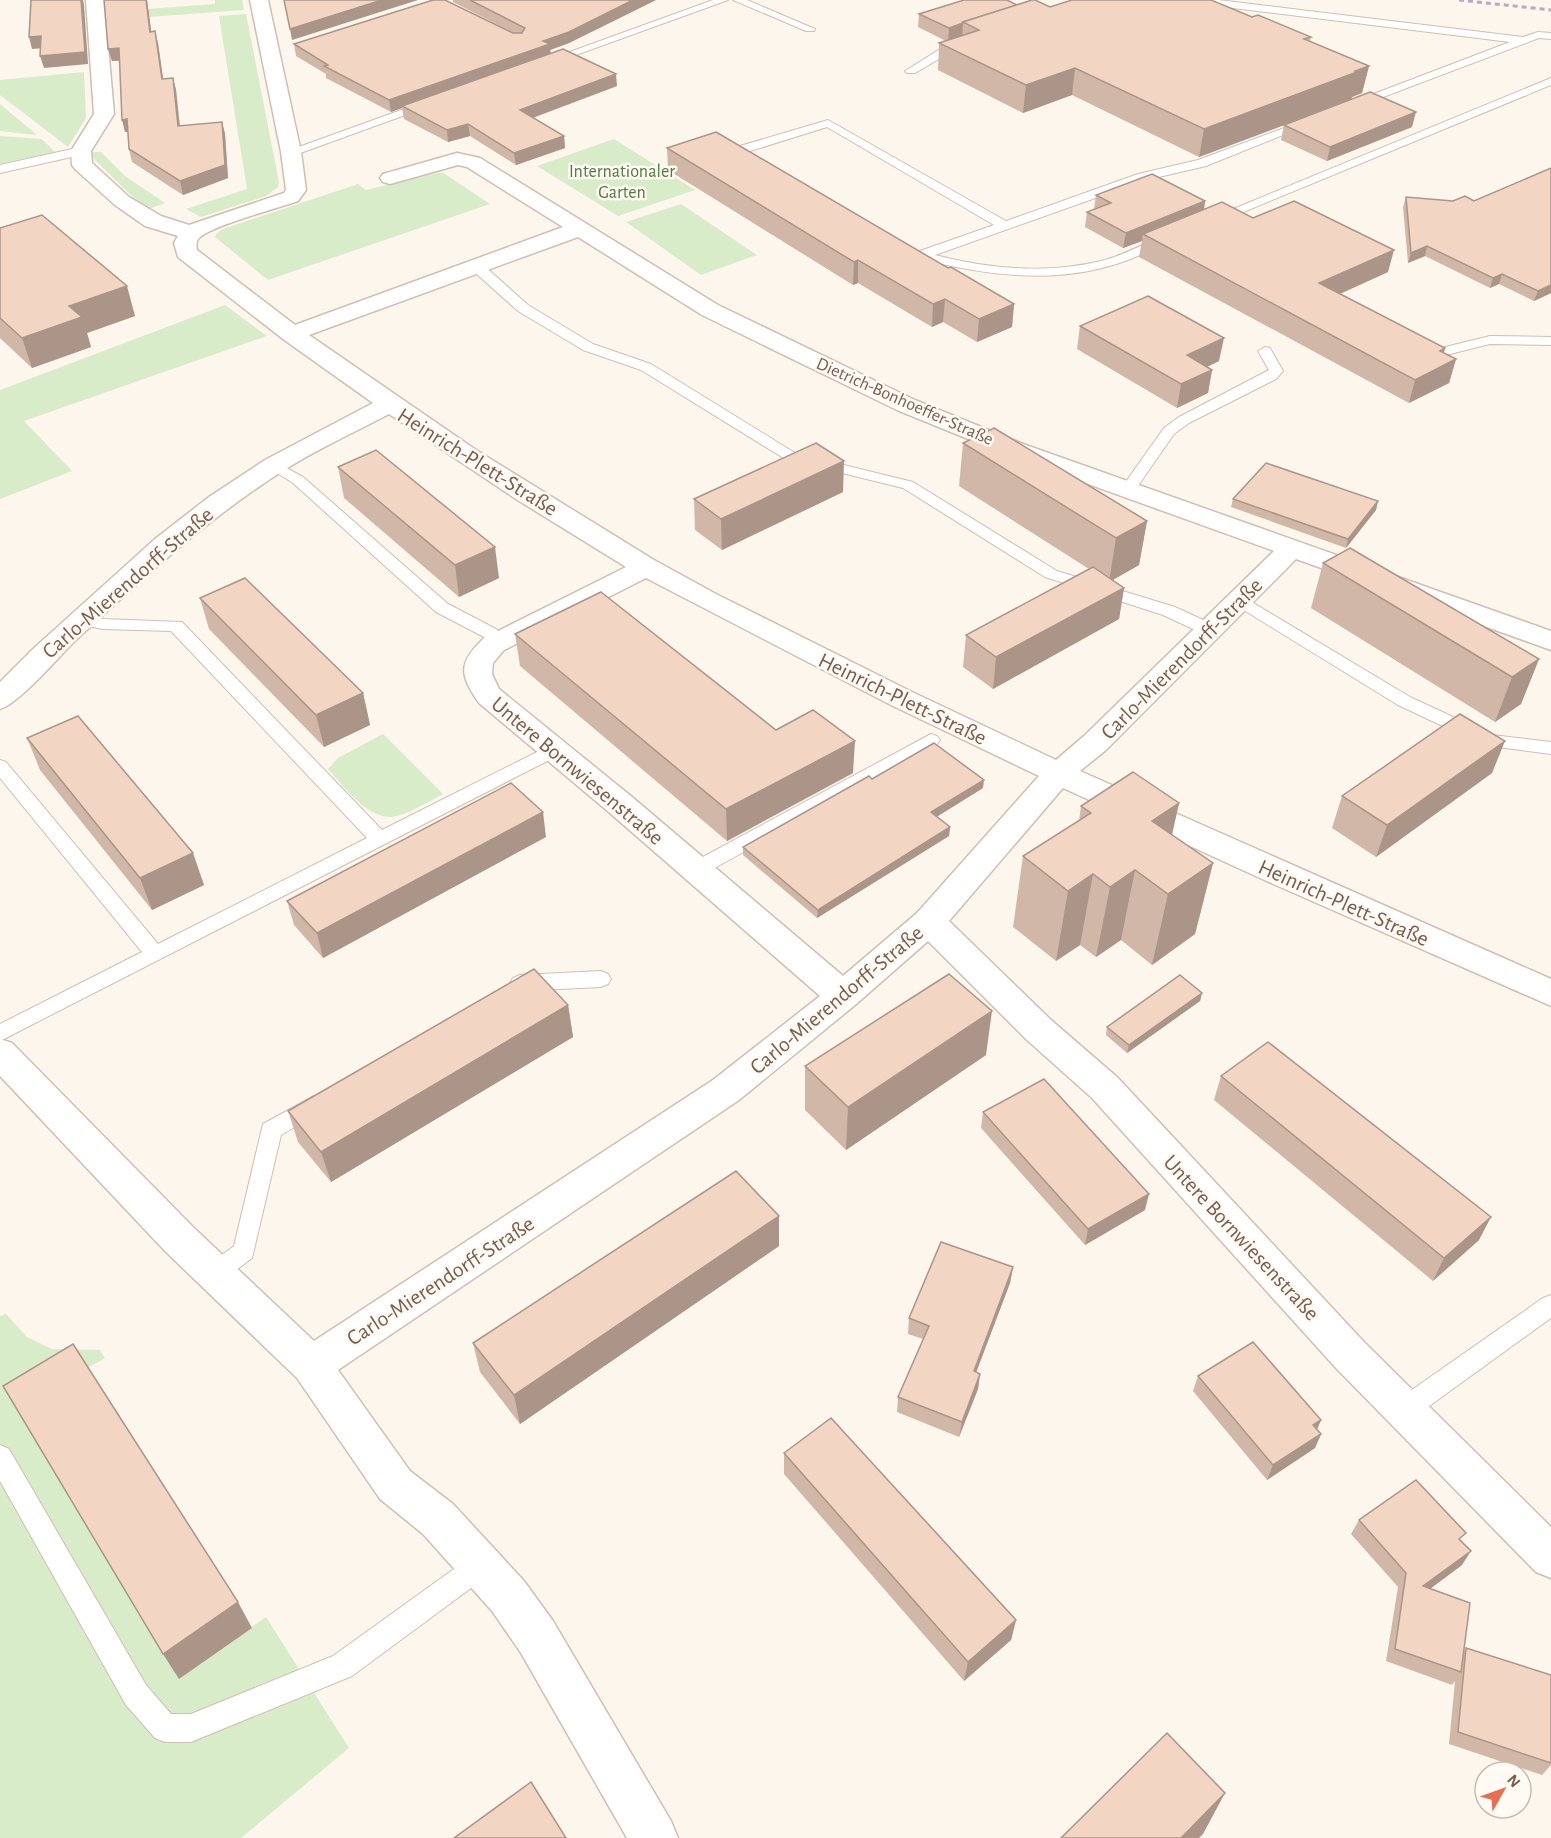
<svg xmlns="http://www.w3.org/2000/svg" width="1551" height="1838" viewBox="0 0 1551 1838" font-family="'Alegreya Sans',sans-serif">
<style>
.green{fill:#d8ecc9}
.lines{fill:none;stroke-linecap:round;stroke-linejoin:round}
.lane-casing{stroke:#d1beb0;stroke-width:2}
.street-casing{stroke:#d1beb0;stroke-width:3}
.lane{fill:#fff;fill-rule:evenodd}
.street{fill:#fff;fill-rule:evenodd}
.rail{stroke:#b9a8c9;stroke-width:3;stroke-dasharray:5 4;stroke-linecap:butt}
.wall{fill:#d1b7a8}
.shaded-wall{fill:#aa9588}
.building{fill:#f3d5c3;stroke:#aa9588;stroke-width:1.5}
.labels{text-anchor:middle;stroke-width:5;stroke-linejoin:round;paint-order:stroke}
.far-park-label{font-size:18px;fill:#537a41;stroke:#fffaf3}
.far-street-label{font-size:18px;fill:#7a5c4d;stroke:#fffaf3}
.street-label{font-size:22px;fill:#7a5c4d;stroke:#fffaf3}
</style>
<rect width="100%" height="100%" fill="#fdf6ec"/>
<g class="green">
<polygon points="215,0 242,0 244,10 107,20 106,12 215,4"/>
<polygon points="246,14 279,182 278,187 266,196 201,217 186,209 247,189 219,16"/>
<polygon points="84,72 86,118 68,147 0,95 0,80"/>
<polygon points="0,104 37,135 0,131"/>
<polygon points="0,136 42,139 55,152 0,164"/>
<polygon points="614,139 695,190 618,216 537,166"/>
<polygon points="92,152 101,152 125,176 165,203 146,210 91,156"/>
<polygon points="442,172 490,204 268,280 215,237 216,234 223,229 358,184 366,190"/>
<polygon points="681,204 757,255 701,275 626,222"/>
<polygon points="225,305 267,336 24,421 72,471 0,499 0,390"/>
<path d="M 383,734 L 443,794 C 430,801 405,816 391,817 C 365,817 344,786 328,769 L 338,758 Z"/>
<polygon points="6,1314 27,1337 52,1349 100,1350 105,1358 86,1369 179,1678 266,1617 349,1748 241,1838 0,1838 0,1316"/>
</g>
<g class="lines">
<defs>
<g id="lane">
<polygon points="713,0 728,0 551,64 543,64 542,62"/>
<polygon points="733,0 747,0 815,29 814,31 806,31"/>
<polygon points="1187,0 1218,0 1523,37 1538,32 1551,33 1551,39 1539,38 1354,108 1350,107 1350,103 1510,42 1192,3"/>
<polygon points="963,39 968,42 915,73 907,73 905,71 948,44"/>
<polygon points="1551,78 1551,85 1219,222 1211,222 1209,219"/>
<polygon points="426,101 430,102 430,106 295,155 291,156 285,152"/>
<path d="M 828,120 L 1006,221 L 1138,174 L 1198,160 L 1303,121 L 1307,120 L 1313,123 L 1206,166 L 1146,180 L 935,255 C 989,269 1047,274 1101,261 C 1122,256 1142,245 1161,236 L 1171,236 L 1172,239 C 1165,247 1150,251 1140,255 C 1068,287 991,277 917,258 L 916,255 L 917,252 L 994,225 L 827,127 L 744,153 L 738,149 L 740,146 Z"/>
<polygon points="81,147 85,148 85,154 0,173 0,165"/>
<polygon points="476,262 481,263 528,305 593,344 651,364 795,453 913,482 1057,571 1175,607 1216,626 1218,630 1216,634 1204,634 1163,615 1045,577 903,488 785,459 641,370 583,350 518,311 471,269 469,266"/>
<polygon points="1490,336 1551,337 1551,345 1490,344 1426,360 1419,356 1421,353"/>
<polygon points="1265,347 1270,348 1283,371 1276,379 1189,423 1174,434 1133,493 1123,493 1120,490 1164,428 1179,417 1269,370 1258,351"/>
<polygon points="274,461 303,477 448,604 496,629 508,641 506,645 494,645 484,637 436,612 293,483 269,468 267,465"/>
<polygon points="1240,595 1410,697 1492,735 1551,742 1551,754 1483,745 1398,705 1234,604 1232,600 1234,596"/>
<polygon points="83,615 103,619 182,622 382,830 549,746 561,746 564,750 561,754 0,1041 0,1024 142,952 0,778 0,760 6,762 158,944 367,838 171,631 103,629 77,624 75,620 77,616"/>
<polygon points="931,734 937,736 940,740 937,744 702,875 695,877 688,875 685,870 688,865"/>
<polygon points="601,971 608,974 611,979 608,984 601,987 520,991 513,988 510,983 513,978 520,975"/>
<polygon points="314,1096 322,1099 325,1105 322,1111 281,1135 252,1258 223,1280 215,1283 207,1280 203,1273 207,1266 234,1246 263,1124"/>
<polygon points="1551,1295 1551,1318 1414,1417 1405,1420 1396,1417 1393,1409 1396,1401 1543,1298"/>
<polygon points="0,1445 9,1449 146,1685 171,1714 191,1714 333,1656 472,1556 481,1552 490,1556 494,1565 490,1574 352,1676 191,1742 165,1742 155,1738 126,1705 0,1481"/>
</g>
<path id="street" d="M 86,0 L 104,0 L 114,114 L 91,151 L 92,163 L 129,197 L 161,216 L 189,225 L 284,193 L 286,190 L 281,152 L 250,0 L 268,0 L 301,152 L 306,190 L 298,201 C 278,208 214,225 200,237 C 196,240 196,245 197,250 L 295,325 L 563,227 L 467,167 L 458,165 L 390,184 L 383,182 L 380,178 L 383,174 L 457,153 L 480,158 L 718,305 L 915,400 L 1023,444 L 1551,631 L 1551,650 L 1296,559 L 1106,750 L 1080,771 L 1551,979 L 1551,1006 L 1260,878 L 1063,788 L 949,921 L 1051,1020 L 1118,1078 L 1364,1342 L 1551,1527 L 1551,1578 L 1536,1572 L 1336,1368 L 1092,1098 L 1027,1040 L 928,941 L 855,1005 L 739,1100 L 338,1370 L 410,1471 L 453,1504 L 524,1581 L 553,1621 L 671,1821 L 678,1838 L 627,1838 L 521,1653 L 492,1611 L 423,1534 L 380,1499 L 297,1378 L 165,1251 L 0,1076 L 0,1039 L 12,1043 L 193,1227 L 314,1341 L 713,1080 L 820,996 L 610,813 L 479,703 C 459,674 458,663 484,638 L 626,567 L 516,499 L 389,414 C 353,433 315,450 281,472 C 206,520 142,579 77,639 C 59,656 20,703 0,709 L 0,682 L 33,649 L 155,539 L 209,497 L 265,460 L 373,403 L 283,339 L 178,257 L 174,243 L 178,236 L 145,226 L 115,205 L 75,169 L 72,165 L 71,151 L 94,114 ZM 578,237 L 702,315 L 897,410 L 1005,454 L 1274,551 L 1084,736 L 1056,760 L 912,692 L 716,594 L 654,560 L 476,450 L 309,335 ZM 646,578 L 891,705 L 1039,776 L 917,913 L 843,976 L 632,797 L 499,689 L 492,674 L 493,663 L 504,650 Z"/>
</defs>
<use href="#lane" class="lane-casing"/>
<use href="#street" class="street-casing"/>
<use href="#lane" class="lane"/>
<use href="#street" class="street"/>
<polyline class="rail" points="1459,0 1551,10"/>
</g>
<g class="wall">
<polygon points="104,0 147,0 151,31 158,43 163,79 173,78 176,90 180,126 222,122 225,134 228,178 183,195 132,162 129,149 128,132 125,132 120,61 112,61 108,49"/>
<polygon points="453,0 656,0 569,43 550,50 551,53 617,86 533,118 564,136 565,148 516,165 470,136 448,142 404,119 402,108 391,112 326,78 326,74 296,56 294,44 514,33 453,2"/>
<polygon points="1017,5 1252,17 1311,37 1310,41 1369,66 1362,93 1352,97 1351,100 1412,127 1327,161 1281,140 1284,125 1336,105 1199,157 1072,95 1023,113 938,70 939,43 946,41 918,27 919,14"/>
<polygon points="667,148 948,268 1014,304 1012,327 977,342 943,322 932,327 858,283 853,285 668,170"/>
<polygon points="1551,168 1551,293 1534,301 1499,284 1490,288 1425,256 1408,263 1403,207 1406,197 1453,201 1474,201"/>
<polygon points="1096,195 1205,201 1204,210 1253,218 1388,272 1340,294 1445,348 1444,353 1456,359 1449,383 1409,403 1139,257 1142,241 1123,248 1085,227 1087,212 1094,209"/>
<polygon points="0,228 135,316 87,333 91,347 32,368 0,338"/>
<polygon points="1080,326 1219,361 1207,367 1212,370 1208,393 1177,408 1077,349"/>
<polygon points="963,443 1147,521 1139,565 1113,580 1124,588 1119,619 993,689 963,667 966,635 1089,569 959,486"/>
<polygon points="338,467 499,578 459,597 344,498"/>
<polygon points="843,492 722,550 695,530 694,499"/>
<polygon points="1233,499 1378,501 1376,510 1346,548 1231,507"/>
<polygon points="1323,563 1539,659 1521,704 1495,722 1311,608"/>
<polygon points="200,598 363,693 370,725 324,747 209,629"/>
<polygon points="515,634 776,730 853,773 727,841 520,666"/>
<polygon points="27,738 204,885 152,910 40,770"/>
<polygon points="1492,773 1376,857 1332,828 1342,796"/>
<polygon points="872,779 983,788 936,817 950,827 949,836 817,918 743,855 743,847"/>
<polygon points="1179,803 1172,835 1213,863 1195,934 1152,965 1121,940 1096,957 1080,945 1056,961 1013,927 1023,856 1079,821 1081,806"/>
<polygon points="546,837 323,958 294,925 287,901"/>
<polygon points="1202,993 1200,1001 1127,1053 1106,1035 1107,1027"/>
<polygon points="568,1005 573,1037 331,1182 298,1142 288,1111"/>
<polygon points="986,1055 846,1150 805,1110 805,1066"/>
<polygon points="1221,1076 1479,1240 1433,1281 1214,1100"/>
<polygon points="983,1112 1145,1210 1085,1245 981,1128"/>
<polygon points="779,1216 779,1246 520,1424 480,1372 473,1343"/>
<polygon points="1013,1267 1010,1283 976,1372 980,1374 978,1389 959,1437 897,1412 898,1397 923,1339 908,1334 909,1318"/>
<polygon points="1198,1376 1321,1420 1317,1429 1321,1434 1315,1448 1267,1480 1193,1391"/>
<polygon points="784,1453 1016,1620 1011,1640 964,1681 784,1474"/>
<polygon points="1359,1520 1461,1541 1462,1565 1430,1589 1464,1651 1466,1648 1551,1675 1551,1765 1542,1775 1449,1744 1455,1681 1452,1685 1386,1661 1398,1587 1351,1534"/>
</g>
<g class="shaded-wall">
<polygon points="81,0 83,0 84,5 88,64 44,68 40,56"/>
<polygon points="146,0 147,0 153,44 150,32"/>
<polygon points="382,0 418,0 292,40 290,29"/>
<polygon points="633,0 656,0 569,43 550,50 551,55 402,106 402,108 391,112 389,100 543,41"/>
<polygon points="963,23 962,37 948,42 949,28"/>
<polygon points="155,31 158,43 165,92 162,79"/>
<polygon points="41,36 45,48 32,49 29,37"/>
<polygon points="119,48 123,60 112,61 108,49"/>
<polygon points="1369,66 1362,93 1352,97 1351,100 1199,157 1204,129"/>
<polygon points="1075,68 1072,95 1023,113 1026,85"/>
<polygon points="616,74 617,86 521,122 520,110"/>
<polygon points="173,78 176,90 181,139 178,126"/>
<polygon points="1416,112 1412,127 1327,161 1330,147"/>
<polygon points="127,119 130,132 125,132 122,120"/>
<polygon points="222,122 225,134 228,178 183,195 180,181"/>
<polygon points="468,124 470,136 448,142 447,130"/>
<polygon points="564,136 565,148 516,165 514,153"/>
<polygon points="1205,201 1203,216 1143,234 1142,241 1123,248 1126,233"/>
<polygon points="1427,246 1425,256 1408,263 1411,253"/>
<polygon points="1394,250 1388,272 1313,306 1319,283"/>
<polygon points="858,260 858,283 853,285 854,262"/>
<polygon points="1502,274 1499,284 1490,288 1493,278"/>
<polygon points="1551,285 1551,293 1534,301 1538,291"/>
<polygon points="127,286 135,316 87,333 91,347 32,368 22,338 69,306"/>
<polygon points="945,299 943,322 932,327 933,304"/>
<polygon points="1014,304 1012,327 977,342 979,319"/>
<polygon points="1224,338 1219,361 1182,379 1187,355"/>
<polygon points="1445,348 1439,368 1456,359 1449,383 1409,403 1415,380 1440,351"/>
<polygon points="1212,370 1208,393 1177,408 1181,384"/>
<polygon points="844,461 843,492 722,550 721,519"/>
<polygon points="1378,501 1376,510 1346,548 1348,539"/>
<polygon points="1147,521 1139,565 1109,582 1116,538"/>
<polygon points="495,547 499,578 459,597 455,565"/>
<polygon points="1124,588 1119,619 993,689 996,657"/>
<polygon points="1539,659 1521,704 1495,722 1512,677"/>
<polygon points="363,693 370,725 324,747 316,715"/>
<polygon points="855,741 853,773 727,841 726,809"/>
<polygon points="1505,741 1492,773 1376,857 1387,825"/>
<polygon points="984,780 983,788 930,821 931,812"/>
<polygon points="1179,803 1163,874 1152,821"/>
<polygon points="543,812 546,837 323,958 317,933"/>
<polygon points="950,827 949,836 817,918 818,910"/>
<polygon points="193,853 204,885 152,910 140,878"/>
<polygon points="1213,863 1195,934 1152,965 1168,894"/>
<polygon points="1135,870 1121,940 1096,957 1110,887"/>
<polygon points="1093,874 1080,945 1056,961 1068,891"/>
<polygon points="1202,993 1200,1001 1127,1053 1129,1045"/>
<polygon points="568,1005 573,1037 331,1182 321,1152"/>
<polygon points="992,1011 986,1055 846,1150 848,1107"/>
<polygon points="1149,1194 1145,1210 1085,1245 1088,1229"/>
<polygon points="779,1216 779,1246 520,1424 514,1395"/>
<polygon points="1491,1217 1479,1240 1433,1281 1444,1258"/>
<polygon points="1013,1267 1010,1283 971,1386 974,1371"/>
<polygon points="980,1374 978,1389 959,1437 962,1422"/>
<polygon points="1321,1420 1315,1434 1313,1425"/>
<polygon points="1321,1434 1315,1448 1267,1480 1273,1465"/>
<polygon points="1471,1551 1462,1565 1415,1600 1423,1586"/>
<polygon points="238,1602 252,1628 179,1679 163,1654"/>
<polygon points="1016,1620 1011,1640 964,1681 968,1662"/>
<polygon points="1225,1793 1203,1834 1199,1838 1181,1838"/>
</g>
<g class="building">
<polygon points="31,0 81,0 85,52 40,56 41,36 29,37"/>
<polygon points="104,0 146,0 150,32 155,31 162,79 173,78 178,126 222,122 225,165 180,181 129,149 127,119 122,120 119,48 108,49"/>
<polygon points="284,0 382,0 290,29"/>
<polygon points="433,0 445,0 513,33 522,33 525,28 470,0 633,0 569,32 543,41 550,44 389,100 324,66 328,65 294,44"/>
<polygon points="964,0 1007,0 1017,5 963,22 963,23 949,28 919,14"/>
<polygon points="1032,0 1035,0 1050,7 1072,0 1211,0 1252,17 1258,15 1311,37 1304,39 1369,66 1355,71 1357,72 1204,129 1075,68 1026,85 939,43 979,30 963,22"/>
<polygon points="563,49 616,74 520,110 564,136 514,153 468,124 447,130 402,106"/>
<polygon points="1370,92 1416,112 1330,147 1284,125"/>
<polygon points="716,132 948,268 951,267 1014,304 979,319 945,299 933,304 858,260 854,262 667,148"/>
<polygon points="1551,168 1551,285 1538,291 1502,274 1493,278 1427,246 1411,253 1406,197 1453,201 1465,196 1474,201"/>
<polygon points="1152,174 1205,201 1126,233 1087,212 1111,203 1096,195"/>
<polygon points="1294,201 1394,250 1319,283 1445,348 1440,351 1456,359 1415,380 1143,234 1222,202 1253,218"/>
<polygon points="42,215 127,286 69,306 82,317 22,338 0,318 0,228"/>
<polygon points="1148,296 1224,338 1187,355 1212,370 1181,384 1080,326"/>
<polygon points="994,428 1147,521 1116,538 963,443"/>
<polygon points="816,443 844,461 721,519 694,499"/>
<polygon points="376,450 495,547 455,565 338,467"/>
<polygon points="1266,463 1378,501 1348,539 1233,499"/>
<polygon points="1350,548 1539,659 1512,677 1323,563"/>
<polygon points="1093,567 1124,588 996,657 966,635"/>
<polygon points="245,578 363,693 316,715 200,598"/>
<polygon points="601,592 776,730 813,710 855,741 726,809 515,634"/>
<polygon points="1460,714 1505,741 1387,825 1342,796"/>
<polygon points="78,716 193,853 140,878 27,738"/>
<polygon points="934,743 984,780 931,812 950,827 818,910 743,847 869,776 872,779"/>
<polygon points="1133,772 1179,803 1152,821 1213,863 1168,894 1135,870 1110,887 1093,874 1068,891 1023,856 1091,813 1081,806"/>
<polygon points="511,783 543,812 317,933 287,901"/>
<polygon points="534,969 568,1005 321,1152 288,1111"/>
<polygon points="949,974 992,1011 848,1107 805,1066"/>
<polygon points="1180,975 1202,993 1129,1045 1107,1027"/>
<polygon points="1268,1042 1491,1217 1444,1258 1221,1076"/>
<polygon points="1044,1079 1149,1194 1088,1229 983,1112"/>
<polygon points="736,1171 779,1216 514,1395 473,1343"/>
<polygon points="941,1242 1013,1267 974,1371 980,1374 962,1422 898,1397 929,1326 909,1318"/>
<polygon points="1253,1342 1321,1420 1313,1425 1321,1434 1273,1465 1198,1376"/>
<polygon points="73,1344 238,1602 163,1654 3,1386"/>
<polygon points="831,1418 1016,1620 968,1662 784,1453"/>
<polygon points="1416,1480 1466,1533 1459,1539 1471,1551 1423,1586 1470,1603 1461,1672 1395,1649 1406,1573 1359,1520"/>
<polygon points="1466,1648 1551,1675 1551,1763 1458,1732"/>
<polygon points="1167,1733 1225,1793 1181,1838 1061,1838"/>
<polygon points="531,1782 566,1838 454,1838"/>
</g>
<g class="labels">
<g class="far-park-label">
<text x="622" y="177">Internationaler<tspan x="622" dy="21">Garten</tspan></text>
</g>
<g class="far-street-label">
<text transform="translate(905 401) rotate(24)" y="6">Dietrich-Bonhoeffer-Straße</text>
</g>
<g class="street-label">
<text transform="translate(478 461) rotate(32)" y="8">Heinrich-Plett-Straße</text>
<text transform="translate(127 582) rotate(-41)" y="8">Carlo-Mierendorff-Straße</text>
<text transform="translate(1181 658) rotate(-45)" y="8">Carlo-Mierendorff-Straße</text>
<text transform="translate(903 698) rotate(26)" y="8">Heinrich-Plett-Straße</text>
<text transform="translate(578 770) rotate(40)" y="8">Untere Bornwiesenstraße</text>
<text transform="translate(1344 902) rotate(24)" y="8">Heinrich-Plett-Straße</text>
<text transform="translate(836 999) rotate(-40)" y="8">Carlo-Mierendorff-Straße</text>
<text transform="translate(1242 1237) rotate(47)" y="8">Untere Bornwiesenstraße</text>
<text transform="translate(440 1280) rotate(-33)" y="8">Carlo-Mierendorff-Straße</text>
</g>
</g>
<g transform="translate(1503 1790) rotate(50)"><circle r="28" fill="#fffaf3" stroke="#cabbb1" stroke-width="1.5"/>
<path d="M0-4.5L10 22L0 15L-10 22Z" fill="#e76f51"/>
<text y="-9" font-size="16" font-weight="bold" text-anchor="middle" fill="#7a5c4d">N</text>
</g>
</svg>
